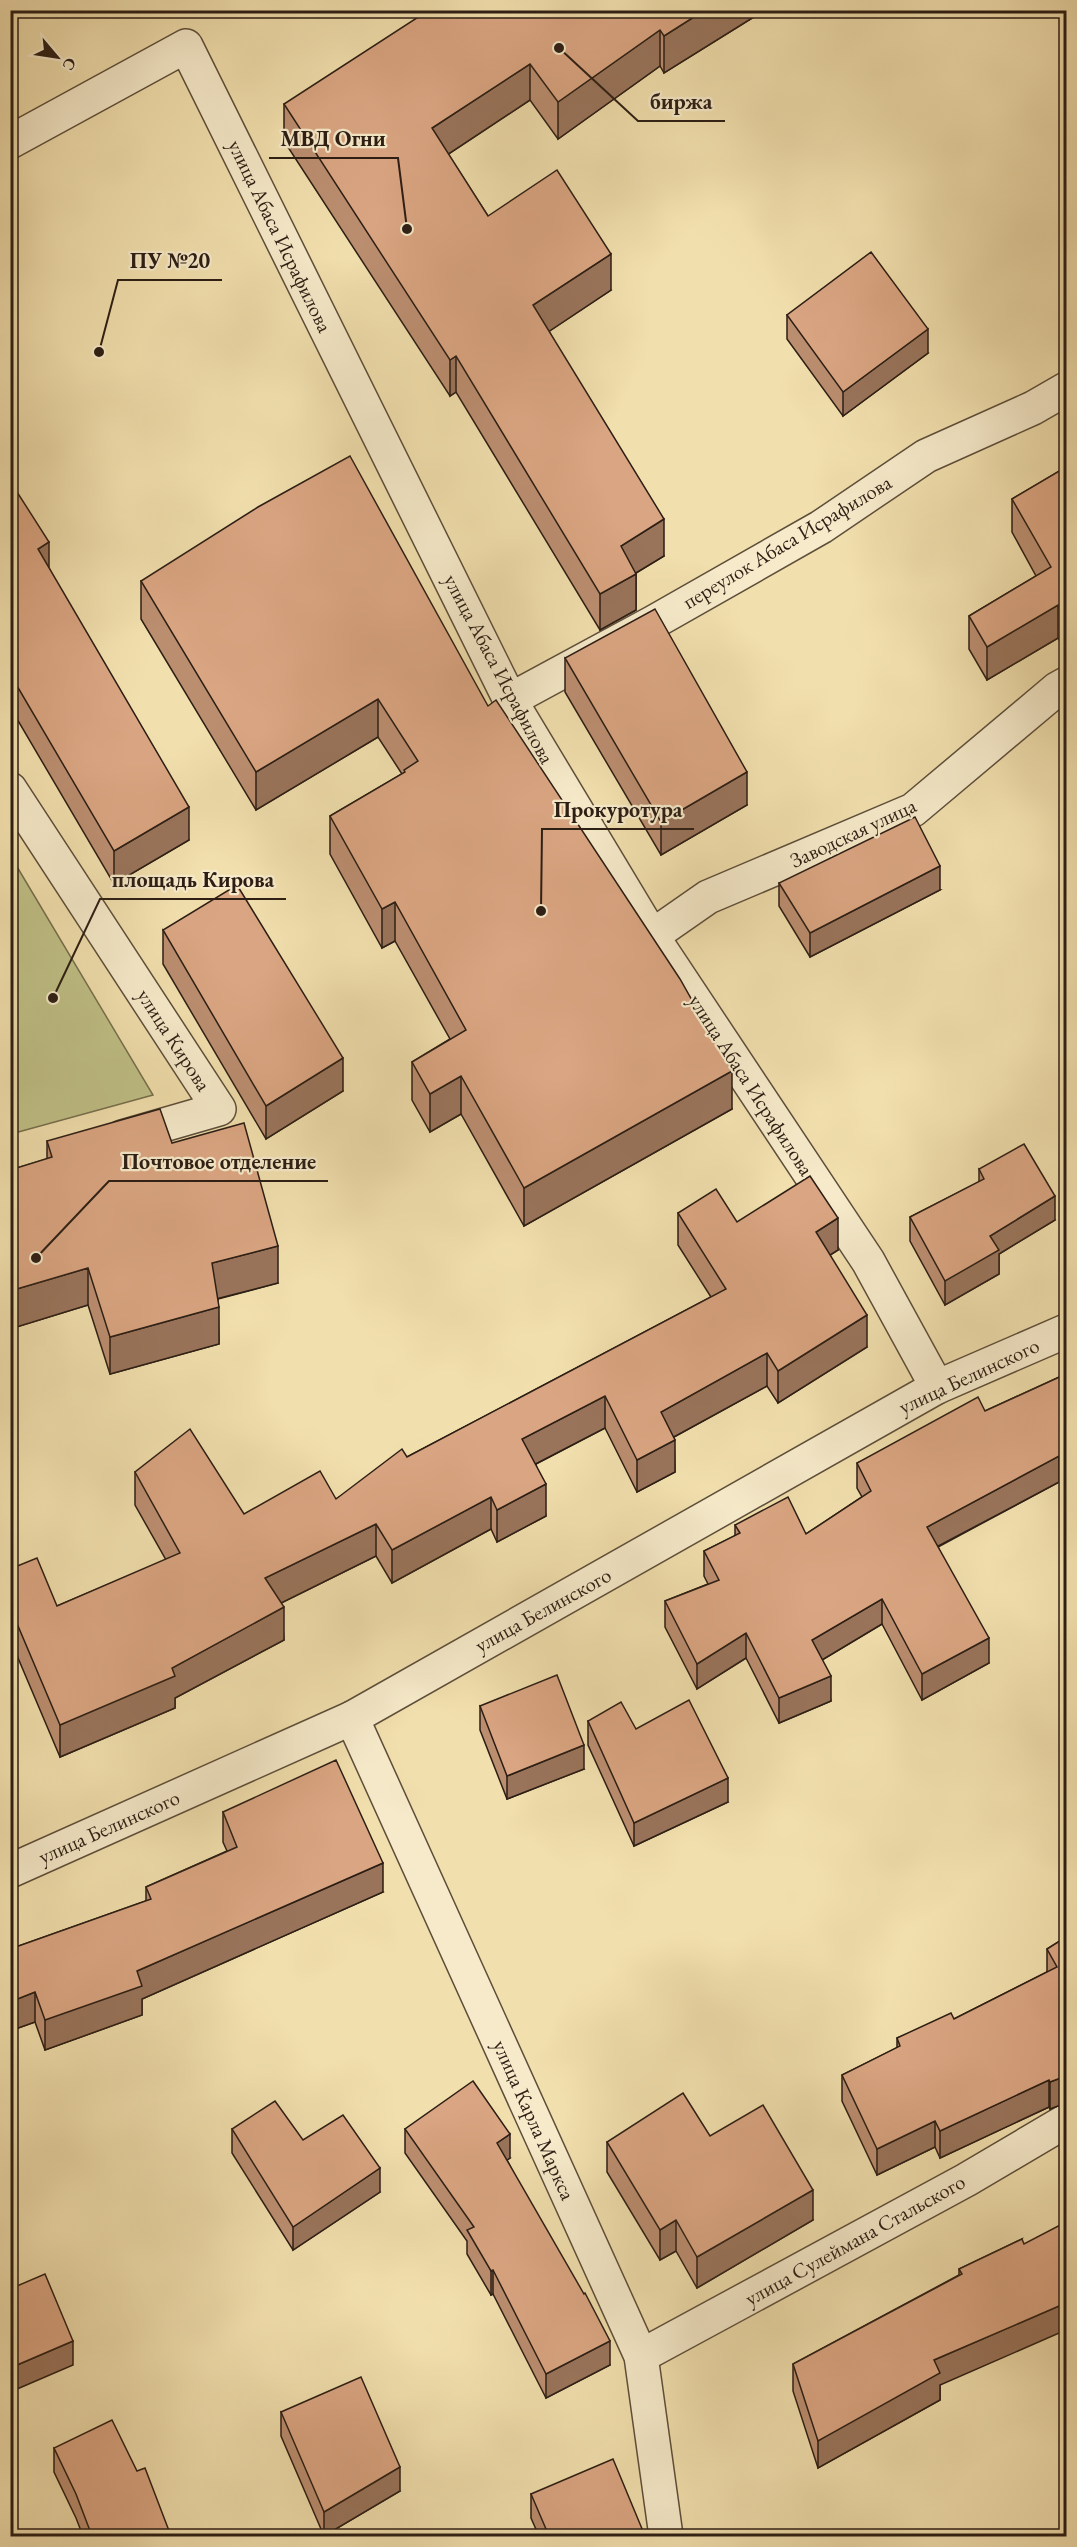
<svg xmlns="http://www.w3.org/2000/svg" width="1077" height="2547" viewBox="0 0 1077 2547" font-family="'EB Garamond',serif">
<style>
.green{fill:#bfc086;stroke:#766f4d;stroke-width:1.5}
.lines{fill:none;stroke-linecap:round;stroke-linejoin:round}
.minor-casing{stroke:#5d4e3a;stroke-width:36}
.minor{stroke:#f6eaca;stroke-width:33}
.wall{fill:#bb8e70;stroke:#2c1e14;stroke-width:1.5}
.shaded-wall{fill:#99745b;stroke:#2c1e14;stroke-width:1.5}
.building{fill:#daa582;stroke:#2c1e14;stroke-width:1.5}
.labels{text-anchor:middle;stroke-width:4.5;stroke-linejoin:round;paint-order:stroke}
.street-label{font-size:21px;fill:#2c1e14;stroke:#f6eaca}
.leader{fill:none;stroke:#2c1e14;stroke-width:2}
.callout-dot{fill:#2c1e14;stroke:#f6eaca;stroke-width:2}
.callout-label{font-size:22px;text-anchor:middle;font-weight:bold;fill:#2c1e14;stroke:#f6eaca;stroke-width:4.5;stroke-linejoin:round;paint-order:stroke}
</style>
<rect width="100%" height="100%" fill="#f1dfad"/>
<filter id="stains"><feTurbulence type="fractalNoise" baseFrequency=".00333" numOctaves="4"/><feColorMatrix values="0 0 0 0 .2 0 0 0 0 .09 0 0 0 0 .02 0 0 0 .5 -.17"/></filter>
<radialGradient id="worn" r=".72"><stop offset=".6" stop-color="#630" stop-opacity="0"/><stop offset="1" stop-color="#630" stop-opacity=".3"/></radialGradient>
<polygon class="green" points="10,855 153,1095 11,1134"/>
<g class="lines">
<defs>
<g id="minor">
<polyline points="10,142 186,46 510,700 652,936 868,1261 937,1387"/>
<polyline points="510,700 654,622 821,527 926,456 1033,408 1066,389"/>
<polyline points="10,789 219,1109 122,1137"/>
<polyline points="652,936 708,897 913,810 1057,689 1066,684"/>
<polyline points="352,1718 641,2356 666,2536"/>
<polyline points="10,1871 352,1718 937,1387 1066,1331"/>
<polyline points="641,2356 966,2180 1066,2121"/>
</g>
</defs>
<use href="#minor" class="minor-casing"/>
<use href="#minor" class="minor"/>
</g>
<g class="wall">
<polygon points="757,10 757,15 664,73 660,66 558,139 530,100 448,154 488,216 611,290 549,331 664,556 636,573 636,610 600,630 456,392 450,396 284,141 284,104"/>
<polygon points="787,315 928,353 843,416 787,339"/>
<polygon points="1066,467 1066,653 1058,638 987,680 969,649 969,616 1036,576 1012,532 1012,499"/>
<polygon points="10,481 49,568 189,840 114,884 10,707"/>
<polygon points="141,581 488,706 732,1109 524,1226 461,1114 430,1132 412,1100 412,1062 450,1039 395,941 382,948 330,854 330,816 402,774 378,737 256,810 141,619"/>
<polygon points="565,658 747,805 661,855 565,692"/>
<polygon points="779,883 940,890 810,957 779,906"/>
<polygon points="163,930 343,1091 266,1139 163,964"/>
<polygon points="47,1141 172,1143 278,1283 218,1299 219,1344 110,1374 88,1305 10,1329 10,1170 47,1159"/>
<polygon points="979,1169 1055,1220 999,1254 999,1274 945,1305 910,1241 910,1217 979,1182"/>
<polygon points="678,1213 737,1222 838,1250 830,1255 867,1347 778,1403 767,1386 674,1437 675,1472 637,1492 605,1428 536,1464 546,1516 497,1542 491,1529 392,1583 376,1556 281,1603 284,1640 175,1698 175,1708 60,1757 10,1639 10,1569 57,1606 166,1560 135,1505 135,1472 244,1514 336,1499 407,1457 711,1297 678,1245"/>
<polygon points="1066,1374 1066,1491 1064,1493 1059,1482 938,1547 989,1663 922,1700 882,1624 822,1660 831,1701 779,1723 746,1658 697,1689 665,1627 665,1601 708,1584 704,1576 704,1551 735,1536 735,1525 806,1534 862,1497 857,1488 857,1463 985,1411"/>
<polygon points="480,1706 584,1769 507,1799 480,1730"/>
<polygon points="588,1721 636,1729 728,1802 634,1846 588,1745"/>
<polygon points="223,1812 383,1892 142,1999 142,2015 45,2050 35,2022 10,2031 10,1949 146,1901 146,1887 227,1851 223,1842"/>
<polygon points="1066,1937 1066,2103 1050,2109 1049,2107 940,2158 935,2147 877,2175 842,2101 842,2075 897,2048 897,2038 954,2019 1047,1972 1047,1949"/>
<polygon points="232,2129 303,2140 380,2192 293,2250 232,2153"/>
<polygon points="405,2129 510,2158 507,2160 610,2365 546,2398 493,2294 491,2295 467,2254 467,2241 405,2153"/>
<polygon points="710,2136 813,2220 697,2288 676,2251 660,2260 607,2172 607,2142"/>
<polygon points="1022,2239 940,2385 940,2400 818,2468 793,2391 793,2364 959,2275 959,2269"/>
<polygon points="281,2412 400,2491 324,2536 281,2436"/>
<polygon points="54,2448 171,2536 83,2536 76,2518 54,2472"/>
<polygon points="531,2494 645,2536 539,2536 531,2518"/>
</g>
<g class="shaded-wall">
<polygon points="705,10 757,10 757,15 664,73 664,36"/>
<polygon points="660,30 660,66 558,139 558,102"/>
<polygon points="530,64 530,100 432,165 432,128"/>
<polygon points="611,254 611,290 533,342 533,305"/>
<polygon points="928,329 928,353 843,416 843,392"/>
<polygon points="456,356 456,392 450,396 450,360"/>
<polygon points="664,519 664,556 621,582 621,546"/>
<polygon points="49,542 49,575 38,549"/>
<polygon points="636,574 636,610 600,630 600,594"/>
<polygon points="1058,605 1058,638 987,680 987,647"/>
<polygon points="378,699 378,737 256,810 256,772"/>
<polygon points="747,772 747,805 661,855 661,822"/>
<polygon points="189,807 189,840 114,884 114,851"/>
<polygon points="940,866 940,890 810,957 810,933"/>
<polygon points="395,902 395,941 382,948 382,909"/>
<polygon points="343,1058 343,1091 266,1139 266,1106"/>
<polygon points="732,1071 732,1109 524,1226 524,1188"/>
<polygon points="461,1076 461,1114 430,1132 430,1094"/>
<polygon points="1055,1196 1055,1220 999,1254 999,1274 945,1305 945,1281 990,1236"/>
<polygon points="838,1218 838,1250 816,1264 816,1232"/>
<polygon points="278,1246 278,1283 212,1300 212,1263"/>
<polygon points="88,1268 88,1305 10,1329 10,1291"/>
<polygon points="219,1307 219,1344 110,1374 110,1337"/>
<polygon points="867,1315 867,1347 778,1403 778,1371"/>
<polygon points="767,1353 767,1386 661,1444 661,1412"/>
<polygon points="605,1396 605,1428 522,1471 522,1439"/>
<polygon points="675,1440 675,1472 637,1492 637,1460"/>
<polygon points="1059,1456 1059,1482 927,1552 927,1527"/>
<polygon points="1066,1466 1066,1491 1064,1493 1064,1468"/>
<polygon points="546,1484 546,1516 497,1542 497,1510"/>
<polygon points="491,1497 491,1529 392,1583 392,1550"/>
<polygon points="376,1524 376,1556 265,1611 265,1578"/>
<polygon points="882,1599 882,1624 812,1666 812,1640"/>
<polygon points="284,1607 284,1640 175,1698 175,1708 60,1757 60,1725 172,1668"/>
<polygon points="746,1633 746,1658 697,1689 697,1664"/>
<polygon points="989,1638 989,1663 922,1700 922,1674"/>
<polygon points="831,1676 831,1701 779,1723 779,1698"/>
<polygon points="584,1745 584,1769 507,1799 507,1776"/>
<polygon points="728,1778 728,1802 634,1846 634,1823"/>
<polygon points="383,1863 383,1892 142,1999 142,2015 45,2050 45,2020 137,1971"/>
<polygon points="35,1992 35,2022 10,2031 10,2002"/>
<polygon points="1066,2076 1066,2103 1050,2109 1050,2082"/>
<polygon points="1049,2080 1049,2107 940,2158 940,2131"/>
<polygon points="935,2121 935,2147 877,2175 877,2149"/>
<polygon points="510,2134 510,2158 497,2167 497,2143"/>
<polygon points="380,2168 380,2192 293,2250 293,2227"/>
<polygon points="813,2190 813,2220 697,2288 697,2257"/>
<polygon points="676,2220 676,2251 660,2260 660,2230"/>
<polygon points="493,2270 493,2294 491,2295 491,2271"/>
<polygon points="1066,2303 1066,2330 940,2385 940,2400 818,2468 818,2441 934,2360"/>
<polygon points="73,2341 73,2365 10,2392 10,2368"/>
<polygon points="610,2341 610,2365 546,2398 546,2374"/>
<polygon points="400,2467 400,2491 324,2536 324,2512"/>
</g>
<g class="building">
<polygon points="429,10 705,10 664,36 660,30 558,102 530,64 432,128 488,216 557,170 611,254 533,305 664,519 621,546 636,574 600,594 456,356 450,360 284,104"/>
<polygon points="871,252 928,329 843,392 787,315"/>
<polygon points="350,456 488,706 496,700 680,979 732,1071 524,1188 461,1076 430,1094 412,1062 466,1030 395,902 382,909 330,816 405,772 404,770 418,761 378,699 256,772 141,581 258,507"/>
<polygon points="1066,467 1066,620 1058,605 987,647 969,616 1051,567 1012,499"/>
<polygon points="10,481 49,542 38,549 189,807 114,851 10,674"/>
<polygon points="655,609 747,772 661,822 565,658"/>
<polygon points="915,817 940,866 810,933 779,883"/>
<polygon points="237,885 343,1058 266,1106 163,930"/>
<polygon points="160,1109 172,1143 244,1123 278,1246 212,1263 219,1307 110,1337 88,1268 10,1291 10,1170 52,1157 47,1141"/>
<polygon points="1024,1144 1055,1196 990,1236 999,1250 945,1281 910,1217 984,1179 979,1169"/>
<polygon points="810,1176 838,1218 816,1232 867,1315 778,1371 767,1353 661,1412 675,1440 637,1460 605,1396 522,1439 546,1484 497,1510 491,1497 392,1550 376,1524 265,1578 284,1607 172,1668 175,1676 60,1725 10,1607 10,1569 37,1558 57,1606 180,1553 135,1472 190,1429 244,1514 320,1471 336,1499 402,1449 407,1457 726,1289 678,1213 716,1189 737,1222"/>
<polygon points="1066,1374 1066,1466 1064,1468 1059,1456 927,1527 989,1638 922,1674 882,1599 812,1640 831,1676 779,1698 746,1633 697,1664 665,1601 719,1580 704,1551 740,1533 735,1525 788,1497 806,1534 871,1491 857,1463 978,1397 985,1411"/>
<polygon points="557,1675 584,1745 507,1776 480,1706"/>
<polygon points="689,1700 728,1778 634,1823 588,1721 621,1702 636,1729"/>
<polygon points="336,1760 383,1863 137,1971 142,1986 45,2020 35,1992 10,2002 10,1949 151,1899 146,1887 237,1847 223,1812"/>
<polygon points="1066,1937 1066,2076 1050,2082 1049,2080 940,2131 935,2121 877,2149 842,2075 900,2046 897,2038 951,2013 954,2019 1057,1967 1047,1949"/>
<polygon points="473,2081 510,2134 497,2143 584,2294 585,2293 610,2341 546,2374 493,2270 491,2271 467,2230 474,2227 405,2129"/>
<polygon points="683,2093 710,2136 763,2105 813,2190 697,2257 676,2220 660,2230 607,2142"/>
<polygon points="275,2101 303,2140 343,2115 380,2168 293,2227 232,2129"/>
<polygon points="1066,2222 1066,2303 934,2360 940,2373 818,2441 793,2364 962,2274 959,2269 1022,2239 1024,2244"/>
<polygon points="45,2274 73,2341 10,2368 10,2289"/>
<polygon points="361,2377 400,2467 324,2512 281,2412"/>
<polygon points="112,2420 137,2471 145,2468 171,2536 92,2536 76,2494 54,2448"/>
<polygon points="613,2459 645,2536 549,2536 531,2494"/>
</g>
<g class="labels">
<g class="street-label">
<text transform="translate(280 236) rotate(64)" y="7">улица Абаса Исрафилова</text>
<text transform="translate(787 542) rotate(-31)" y="7">переулок Абаса Исрафилова</text>
<text transform="translate(499 669) rotate(62)" y="7">улица Абаса Исрафилова</text>
<text transform="translate(853 833) rotate(-25)" y="7">Заводская улица</text>
<text transform="translate(174 1040) rotate(57)" y="7">улица Кирова</text>
<text transform="translate(751 1085) rotate(57)" y="7">улица Абаса Исрафилова</text>
<text transform="translate(969 1376) rotate(-25)" y="7">улица Белинского</text>
<text transform="translate(543 1610) rotate(-29)" y="7">улица Белинского</text>
<text transform="translate(109 1827) rotate(-24)" y="7">улица Белинского</text>
<text transform="translate(534 2120) rotate(66)" y="7">улица Карла Маркса</text>
<text transform="translate(855 2240) rotate(-29)" y="7">улица Сулеймана Стальского</text>
</g>
</g>
<path class="leader" d="M559 48L638 121H725M407 229L398 158H269M99 352L118 280H222M541 911L542 829H694M53 998L100 899H286M36 1258L109 1181H328"/>
<g class="callout-dot">
<circle cx="559" cy="48" r="6"/>
<circle cx="407" cy="229" r="6"/>
<circle cx="99" cy="352" r="6"/>
<circle cx="541" cy="911" r="6"/>
<circle cx="53" cy="998" r="6"/>
<circle cx="36" cy="1258" r="6"/>
</g>
<g class="callout-label">
<text x="681" y="109">биржа</text>
<text x="333" y="146">МВД Огни</text>
<text x="170" y="268">ПУ №20</text>
<text x="618" y="817">Прокуротура</text>
<text x="193" y="887">площадь Кирова</text>
<text x="219" y="1169">Почтовое отделение</text>
</g>
<rect width="1077" height="2547" fill="none" stroke="#f1dfad" stroke-width="36"/>
<rect x="12" y="12" width="1053" height="2523" fill="none" stroke="#2c1e14" stroke-width="3"/>
<rect x="18" y="18" width="1041" height="2511" fill="none" stroke="#2c1e14" stroke-width="1.5"/>
<g transform="translate(57 57) rotate(119)" stroke="#f6eaca" stroke-width="4.5" paint-order="stroke">
<path d="M0-4.5L10 22L0 15L-10 22Z" fill="#2c1e14"/>
<text y="-9" font-size="16" font-weight="bold" text-anchor="middle" fill="#2c1e14">С</text>
</g>
<rect width="100%" height="100%" filter="url(#stains)"/>
<rect width="100%" height="100%" fill="url(#worn)"/>
</svg>
